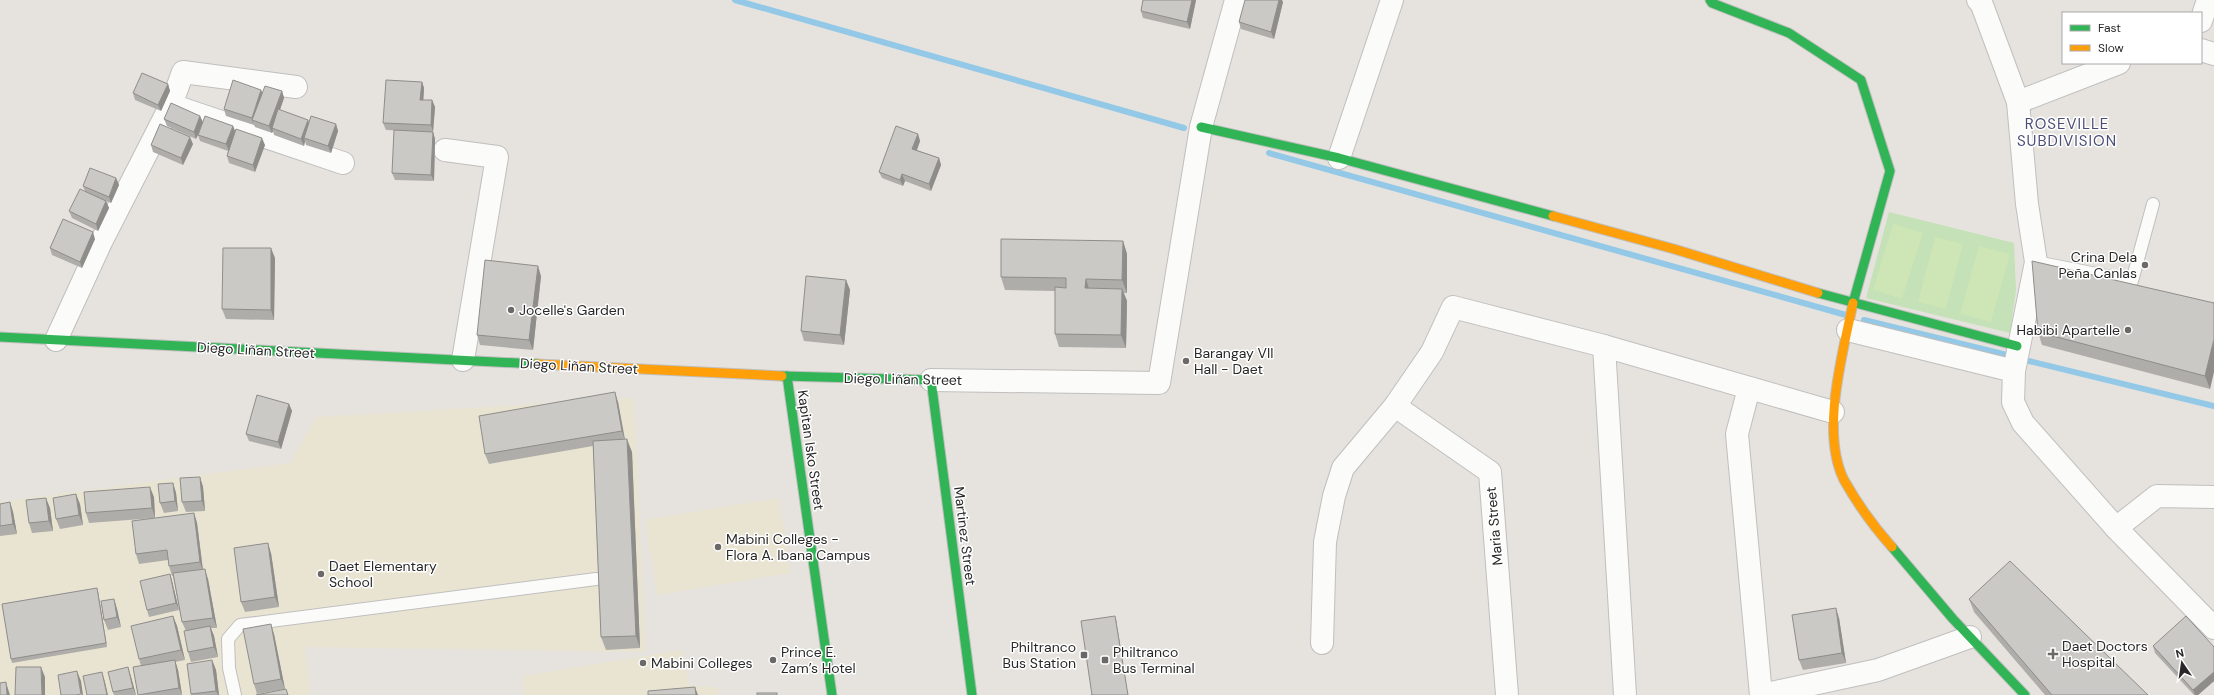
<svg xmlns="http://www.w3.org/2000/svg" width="2214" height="695" viewBox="0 0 2214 695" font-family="'DM Sans',sans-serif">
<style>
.education{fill:#e9e4d2}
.green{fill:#c4e1b8}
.pitch{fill:#cee5b5}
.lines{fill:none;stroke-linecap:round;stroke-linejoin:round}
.stream{stroke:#93c8e6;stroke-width:6}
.lane-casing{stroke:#c0bfbf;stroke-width:14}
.street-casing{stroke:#c0bfbf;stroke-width:24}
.fast-casing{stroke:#c0bfbf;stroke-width:11}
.slow-casing{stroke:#c0bfbf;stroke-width:11}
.lane{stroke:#fbfbfa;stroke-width:12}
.street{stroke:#fbfbfa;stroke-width:22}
.fast{stroke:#30b455;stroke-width:9}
.slow{stroke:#ff9f0a;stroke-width:9}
.wall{fill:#afada9}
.shaded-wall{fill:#8e8d8a}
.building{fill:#cbc9c5;stroke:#8e8d8a}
.poi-dot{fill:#6a6968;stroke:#fff;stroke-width:1.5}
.labels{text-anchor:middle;stroke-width:3;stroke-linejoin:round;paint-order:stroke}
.poi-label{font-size:14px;fill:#282828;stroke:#fff;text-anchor:start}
.street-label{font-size:14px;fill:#282828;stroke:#fff}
.neighbourhood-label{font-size:15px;letter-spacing:1px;fill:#4a4e76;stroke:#fff}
</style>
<rect width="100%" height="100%" fill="#e6e3de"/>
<g class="education">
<polygon points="634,398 646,652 305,647 311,695 0,695 0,502 290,463 316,417"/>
<polygon points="779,498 791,573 657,595 645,520"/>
<polygon points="682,650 689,685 718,688 720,695 524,695 522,676"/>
</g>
<polygon class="green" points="1889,212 2014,243 2016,290 2010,333 1866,298"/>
<g class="pitch">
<polygon points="1893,224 1923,233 1902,299 1873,290"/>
<polygon points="1935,237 1963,244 1946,309 1918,302"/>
<polygon points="1979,246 2010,254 1991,322 1960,314"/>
</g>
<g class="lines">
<g class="stream">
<polyline points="735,0 1184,128"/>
<polyline points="1269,153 1846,315"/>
<polyline points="1864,320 2011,356"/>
<polyline points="2029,361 2214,406"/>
</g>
<defs>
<g id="lane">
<polyline points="2036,262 2132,281 2153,204"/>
<polyline points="235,695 229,668 228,639 240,625 596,579"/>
</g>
<g id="street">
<polyline points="1978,0 1982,5 2018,102 2027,204 2036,262 2014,371 2013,402 2023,423 2116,528 2214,628"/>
<polyline points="2201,21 2208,0"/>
<polyline points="2201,50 2214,54"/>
<polyline points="2018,102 2119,63"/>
<polyline points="171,105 343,163"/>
<polyline points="445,150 497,157 463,360"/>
<polyline points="1339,158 1392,0"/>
<polyline points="1848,330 2014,371"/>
<polyline points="56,340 101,242 171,105 183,72 296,87"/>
<polyline points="1604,346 1625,695"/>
<polyline points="931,380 1159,383 1201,127 1236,0"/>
<polyline points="1749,388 1737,434 1761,695"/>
<polyline points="1395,406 1490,472 1507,695"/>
<polyline points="2116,528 2157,496 2214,497"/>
<polyline points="1322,643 1325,542 1334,496 1343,468 1395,406 1432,352 1453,307 1604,346 1833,412"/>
<polyline points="1762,695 1878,670 1970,637"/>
</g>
<g id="fast">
<polyline points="1710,0 1712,3 1789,33 1861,80 1890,171 1853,303"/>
<polyline points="1201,127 1339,158 1553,216"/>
<polyline points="1818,293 2017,346"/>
<polyline points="0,337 537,364"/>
<polyline points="782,376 931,380 972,695"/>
<polyline points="787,376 832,695"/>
<polyline points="1892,547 1953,619 2025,695"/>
</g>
<g id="slow">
<polyline points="1553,216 1674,249 1818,293"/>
<path d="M 1853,303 C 1843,353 1820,432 1844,480 C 1857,503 1874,527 1892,547"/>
<polyline points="537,364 782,376"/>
</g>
</defs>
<use href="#lane" class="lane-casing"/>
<use href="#street" class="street-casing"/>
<use href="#fast" class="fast-casing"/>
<use href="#slow" class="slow-casing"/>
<use href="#lane" class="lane"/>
<use href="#street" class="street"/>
<use href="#fast" class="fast"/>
<use href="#slow" class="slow"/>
</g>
<g class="wall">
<polygon points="1143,0 1196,0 1190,29 1143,18 1141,11"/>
<polygon points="1283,2 1274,39 1241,29 1239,22"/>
<polygon points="422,82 424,88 423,100 432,100 435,107 433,132 435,139 434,181 395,180 392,173 428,132 386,130 383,123"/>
<polygon points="168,84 170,91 161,111 135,100 133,93"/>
<polygon points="282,91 284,98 280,110 308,120 309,123 336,124 338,131 331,153 306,145 305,141 304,146 274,135 273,131 272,133 255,127 254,125 226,116 224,109 262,93"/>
<polygon points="200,116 203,122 233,126 235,132 265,145 255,172 229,163 227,156 228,151 200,141 198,135 196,139 167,126 164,119"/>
<polygon points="918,134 920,141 917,150 939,158 941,165 931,191 905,181 903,186 882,178 879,172"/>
<polygon points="193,144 183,165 153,152 151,145"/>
<polygon points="116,178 119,185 111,203 106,201 109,208 98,231 72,218 69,211 85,191 83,186"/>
<polygon points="95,239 82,268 52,255 50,248"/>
<polygon points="1123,241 1127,254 1127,293 1124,293 1127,301 1126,348 1059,347 1055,334 1055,291 1005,290 1001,277"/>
<polygon points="275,258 274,320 226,319 222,309"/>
<polygon points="541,276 533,350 480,345 477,335"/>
<polygon points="846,280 850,290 844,345 804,341 801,331"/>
<polygon points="2214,303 2210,389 2042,345 2038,332"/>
<polygon points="618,402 625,439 632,452 640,648 606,650 601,637 593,446 489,464 485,454"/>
<polygon points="289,404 292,411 281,449 249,441 246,434"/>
<polygon points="200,477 203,487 205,511 186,512 182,502"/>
<polygon points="173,483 176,493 178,511 164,513 160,503"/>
<polygon points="154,497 155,518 89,523 86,513"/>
<polygon points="10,502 13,512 17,534 0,536 0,504"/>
<polygon points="80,504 83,525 60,529 56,519"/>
<polygon points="50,508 53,531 32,533 29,523"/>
<polygon points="194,513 197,523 203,569 208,579 217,628 211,628 214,636 218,657 191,662 188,652 186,631 182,622 173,576 172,576 169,566 168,560 139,564 136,554"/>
<polygon points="271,553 279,607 245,612 241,602"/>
<polygon points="170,574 172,581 179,610 149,617 147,610"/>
<polygon points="98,592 107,647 12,663 11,659"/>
<polygon points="114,599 117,609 121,627 108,630 104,620"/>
<polygon points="1969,599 2148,695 2045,695 1974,612"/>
<polygon points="173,616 177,626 185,660 175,662 178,670 182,695 138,695 133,667 141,666 139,659"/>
<polygon points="1839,618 1846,663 1803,670 1799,660"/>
<polygon points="274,634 285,689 257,694 254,684"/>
<polygon points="2153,646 2214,647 2214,681 2198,695 2194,695 2155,653"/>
<polygon points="212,660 216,670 219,695 191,695 191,694"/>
<polygon points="128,667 131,677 136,695 114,695 113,692"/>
</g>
<g class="shaded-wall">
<polygon points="1192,0 1196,0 1190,29 1187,22"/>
<polygon points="1279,0 1282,0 1283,2 1274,39 1271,32"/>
<polygon points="422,82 424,88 423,107 420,100"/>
<polygon points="168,84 170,91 161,111 158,105"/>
<polygon points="261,90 264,96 252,120 254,125 252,118"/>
<polygon points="282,91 284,98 273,129 272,128 273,131 272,133 269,126"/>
<polygon points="432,100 435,107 433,132 431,125"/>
<polygon points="200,116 203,123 196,139 194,132"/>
<polygon points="308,120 310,127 304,138 305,141 304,146 301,139"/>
<polygon points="336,124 338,131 331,153 328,146"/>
<polygon points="233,126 236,133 229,151 226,144"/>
<polygon points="433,132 435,139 434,181 431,175"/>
<polygon points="918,134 920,141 915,155 912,149"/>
<polygon points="190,137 193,144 183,165 181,158"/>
<polygon points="262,138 265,145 255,172 253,165"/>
<polygon points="939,158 941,165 931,191 929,184"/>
<polygon points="902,174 905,181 903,186 900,180"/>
<polygon points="116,178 119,185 111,203 109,197"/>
<polygon points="106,201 109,208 98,231 96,224"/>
<polygon points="93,232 95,239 82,268 80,262"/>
<polygon points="1123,241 1127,254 1127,293 1122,280"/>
<polygon points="271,248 275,258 274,320 271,310"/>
<polygon points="538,266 541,276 533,350 529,340"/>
<polygon points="1086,279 1090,292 1085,288"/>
<polygon points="846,280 850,290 844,345 840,335"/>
<polygon points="1122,289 1127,301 1126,348 1121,335"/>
<polygon points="2214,339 2214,372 2210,389 2205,376"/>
<polygon points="615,392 618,402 625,441 622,431"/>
<polygon points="289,404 292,411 281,449 278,442"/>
<polygon points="627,439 632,452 640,648 636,636"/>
<polygon points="200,477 203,487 205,511 202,501"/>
<polygon points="173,483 176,493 178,511 175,501"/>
<polygon points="150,487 154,497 155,518 152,508"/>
<polygon points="76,494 80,504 83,525 79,515"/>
<polygon points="46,498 50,508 53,531 49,521"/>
<polygon points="10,502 13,512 17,534 13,524"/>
<polygon points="194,513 197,523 203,572 200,562"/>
<polygon points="268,543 271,553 279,607 275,597"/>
<polygon points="205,569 208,579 217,628 213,618"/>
<polygon points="170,574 172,581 179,610 176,603"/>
<polygon points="97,588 98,592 107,647 106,643"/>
<polygon points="114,599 117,609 121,627 117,617"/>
<polygon points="1836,608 1839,618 1846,663 1842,653"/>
<polygon points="173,616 177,626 185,660 181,650"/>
<polygon points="1115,616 1116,619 1128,695"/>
<polygon points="271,624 274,634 285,689 281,679"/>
<polygon points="210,626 214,636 218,657 214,647"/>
<polygon points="175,660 178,670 182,695 179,688"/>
<polygon points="212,660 216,670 219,695 218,695 216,691"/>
<polygon points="41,667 45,677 45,695 42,695"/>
<polygon points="128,667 131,677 136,695 133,688"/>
<polygon points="77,671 81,681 83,695 82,695 81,694"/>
<polygon points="102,672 105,682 108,695 107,695"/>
<polygon points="2214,672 2214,681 2198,695 2195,695 2193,690"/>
<polygon points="6,682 9,692 10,695 7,695"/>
<polygon points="695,687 698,695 696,695"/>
</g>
<g class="building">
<polygon points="1143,0 1192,0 1187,22 1141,11"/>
<polygon points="1245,0 1279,0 1271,32 1239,22"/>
<polygon points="142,73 168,84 158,105 133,93"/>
<polygon points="233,80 261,90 252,118 224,109"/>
<polygon points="386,80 422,82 420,100 432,100 431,125 383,123"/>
<polygon points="265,86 282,91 269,126 252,120"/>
<polygon points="171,103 200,116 194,132 164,119"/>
<polygon points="278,109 308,120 301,139 272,128"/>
<polygon points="205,116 233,126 226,144 198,135"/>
<polygon points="311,116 336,124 328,146 304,138"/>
<polygon points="160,124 190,137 181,158 151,145"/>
<polygon points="896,126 918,134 912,149 939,158 929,184 902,174 900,180 879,172"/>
<polygon points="236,129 262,138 253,165 227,156"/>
<polygon points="394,130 433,132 431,175 392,173"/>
<polygon points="90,168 116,178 109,197 83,186"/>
<polygon points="80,189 106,201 96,224 69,211"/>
<polygon points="63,219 93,232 80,262 50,248"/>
<polygon points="1001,239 1123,241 1122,280 1086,279 1085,288 1122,289 1121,335 1055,334 1055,287 1066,288 1066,278 1001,277"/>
<polygon points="223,248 271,248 271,310 222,309"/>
<polygon points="485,260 538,266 529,340 477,335"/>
<polygon points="2032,261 2214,303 2214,339 2205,376 2038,332"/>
<polygon points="806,276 846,280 840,335 801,331"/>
<polygon points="615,392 622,431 485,454 479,416"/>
<polygon points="257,395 289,404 278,442 246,434"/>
<polygon points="627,439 636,636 601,637 593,441"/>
<polygon points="200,477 202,501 182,502 180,478"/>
<polygon points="173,483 175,501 160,503 158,484"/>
<polygon points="150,487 152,508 86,513 84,492"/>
<polygon points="76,494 79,515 56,519 53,498"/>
<polygon points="46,498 49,521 29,523 26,500"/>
<polygon points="10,502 13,524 0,526 0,504"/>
<polygon points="194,513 200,562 169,566 167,550 136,554 132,521"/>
<polygon points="268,543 275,597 241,602 234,548"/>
<polygon points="2010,561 2148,695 2052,695 1969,599"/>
<polygon points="205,569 213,618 182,622 173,573"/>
<polygon points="170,574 176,603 147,610 140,581"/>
<polygon points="97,588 106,643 11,659 2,604"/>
<polygon points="114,599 117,617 104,620 101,601"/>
<polygon points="1836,608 1842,653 1799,660 1792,615"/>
<polygon points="173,616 181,650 139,659 131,626"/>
<polygon points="1115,616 1128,695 1091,695 1092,695 1081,621"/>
<polygon points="2186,616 2214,647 2214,672 2193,690 2153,646"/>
<polygon points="271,624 281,679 254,684 243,629"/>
<polygon points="210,626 214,647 188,652 184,631"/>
<polygon points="175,660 179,688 138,695 133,667"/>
<polygon points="212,660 216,691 191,694 187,664"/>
<polygon points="16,667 41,667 42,695 15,695"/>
<polygon points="128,667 133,688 113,692 108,672"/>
<polygon points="77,671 81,694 76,695 61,695 58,675"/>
<polygon points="102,672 107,695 87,695 83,676"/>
<polygon points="6,682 7,695 0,695 0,683"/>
<polygon points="695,687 696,695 648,695 648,691"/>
<polygon points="286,689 288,695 256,695"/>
<rect x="757" y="693" width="20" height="2"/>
</g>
<g class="poi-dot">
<circle cx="2145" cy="265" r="4"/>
<circle cx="511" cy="310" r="4"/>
<circle cx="2128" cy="330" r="4"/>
<circle cx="1186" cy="361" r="4"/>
<circle cx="718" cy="547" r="4"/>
<circle cx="321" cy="574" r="4"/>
<path d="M2051 648h4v4h4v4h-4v4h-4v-4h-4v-4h4z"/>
<rect x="1080" y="651" width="8" height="8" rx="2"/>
<circle cx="773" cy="660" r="4"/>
<rect x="1101" y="656" width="8" height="8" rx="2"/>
<circle cx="643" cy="663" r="4"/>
</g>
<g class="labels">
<g class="poi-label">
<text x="2137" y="262" text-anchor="end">Crina Dela<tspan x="2137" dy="16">Peña Canlas</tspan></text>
<text x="519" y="315">Jocelle's Garden</text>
<text x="2120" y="335" text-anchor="end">Habibi Apartelle</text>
<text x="1194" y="358">Barangay VII<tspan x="1194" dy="16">Hall - Daet</tspan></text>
<text x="726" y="544">Mabini Colleges -<tspan x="726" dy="16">Flora A. Ibana Campus</tspan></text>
<text x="329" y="571">Daet Elementary<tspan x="329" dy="16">School</tspan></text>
<text x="2062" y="651">Daet Doctors<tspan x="2062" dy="16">Hospital</tspan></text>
<text x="1076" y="652" text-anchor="end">Philtranco<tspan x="1076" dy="16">Bus Station</tspan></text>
<text x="781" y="657">Prince E.<tspan x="781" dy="16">Zam’s Hotel</tspan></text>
<text x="1113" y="657">Philtranco<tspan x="1113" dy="16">Bus Terminal</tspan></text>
<text x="651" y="668">Mabini Colleges</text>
</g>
<g class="street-label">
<text transform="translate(256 350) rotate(3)" y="5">Diego Liñan Street</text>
<text transform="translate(579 366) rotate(3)" y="5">Diego Liñan Street</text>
<text transform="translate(903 379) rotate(1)" y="5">Diego Liñan Street</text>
<text transform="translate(811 450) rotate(82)" y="5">Kapitan Isko Street</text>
<text transform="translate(1494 526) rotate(-95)" y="5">Maria Street</text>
<text transform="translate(965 536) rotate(83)" y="5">Martinez Street</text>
</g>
<g class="neighbourhood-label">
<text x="2067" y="129">ROSEVILLE<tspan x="2067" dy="17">SUBDIVISION</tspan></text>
</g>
</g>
<rect x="2062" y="12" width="140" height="52" fill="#ffffff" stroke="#a9a9a9"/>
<rect x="2070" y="25" width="20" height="6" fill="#30b455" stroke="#a9a9a9"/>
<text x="2098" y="32" font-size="12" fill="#282828">Fast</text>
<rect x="2070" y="45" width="20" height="6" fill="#ff9f0a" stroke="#a9a9a9"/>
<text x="2098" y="52" font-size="12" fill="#282828">Slow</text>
<g transform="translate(2182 663) rotate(347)" stroke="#ffffff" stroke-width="3" paint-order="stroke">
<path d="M0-3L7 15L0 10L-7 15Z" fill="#282828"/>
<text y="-6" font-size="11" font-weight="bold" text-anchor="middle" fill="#282828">N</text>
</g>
</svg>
